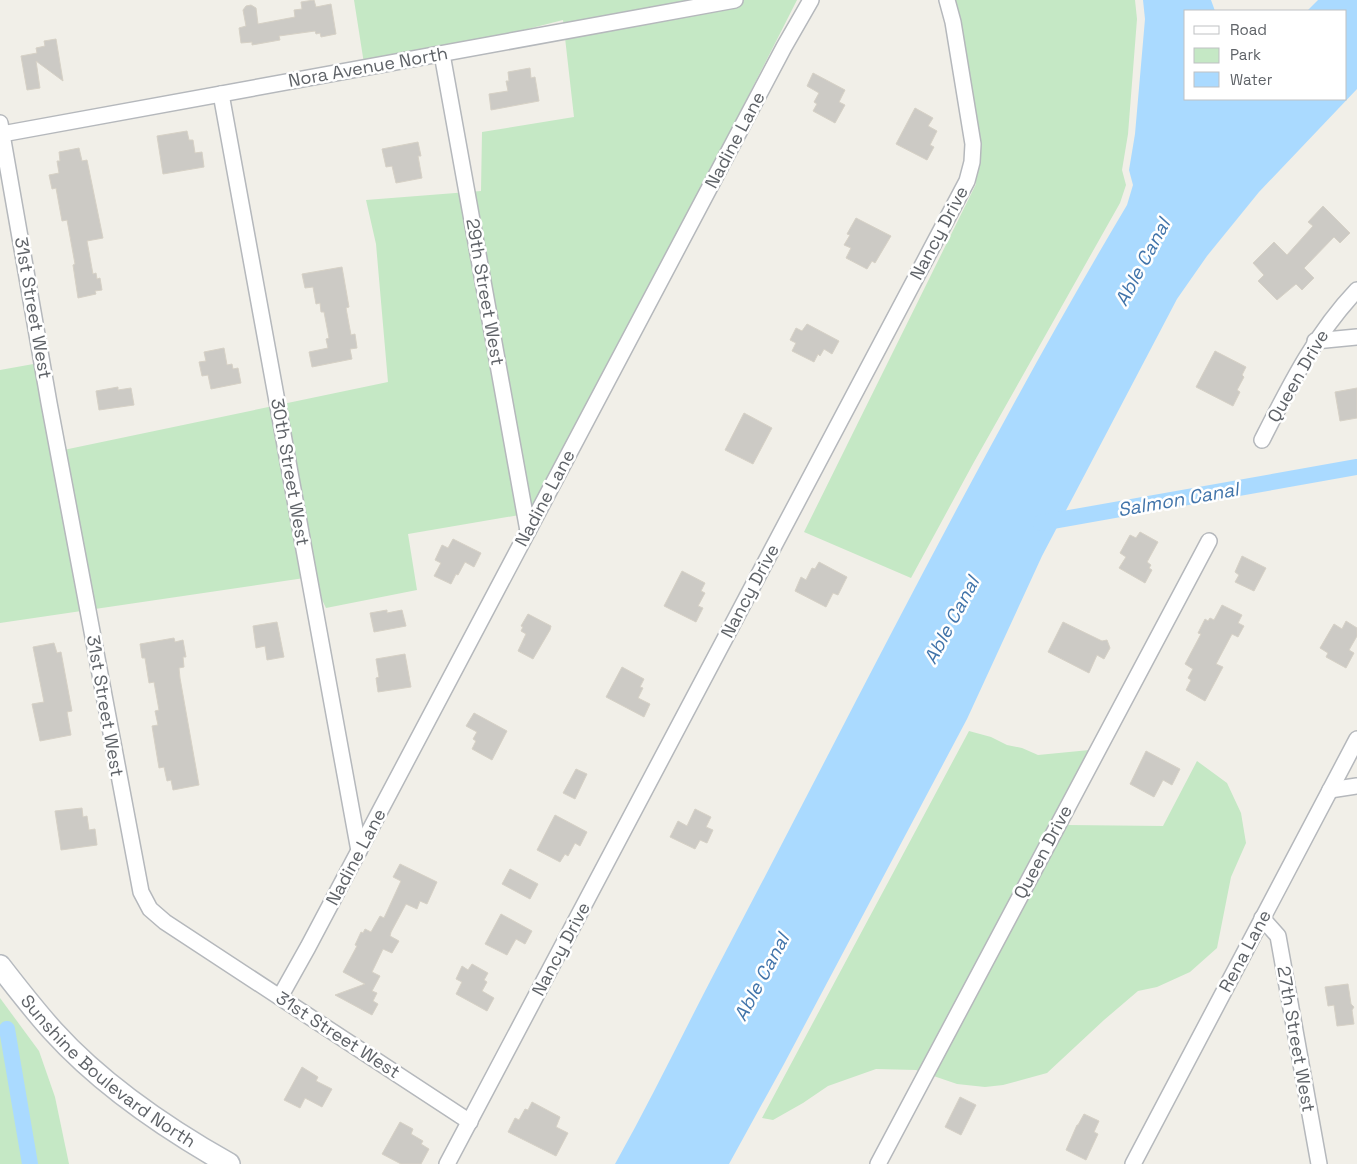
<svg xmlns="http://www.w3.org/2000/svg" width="1357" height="1164" viewBox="0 0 1357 1164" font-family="'Space Grotesk',sans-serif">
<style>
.green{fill:#c5e8c5}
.water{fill:#aadaff}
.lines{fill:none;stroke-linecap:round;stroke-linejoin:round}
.canal{stroke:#aadaff;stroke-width:16}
.building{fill:#cccac5;stroke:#d6d1c6}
.street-casing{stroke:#b5b8bc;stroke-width:18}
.secondary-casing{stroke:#b6babf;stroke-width:24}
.street{stroke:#fff;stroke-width:15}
.secondary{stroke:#fff;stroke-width:21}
.labels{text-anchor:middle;stroke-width:5;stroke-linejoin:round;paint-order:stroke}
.street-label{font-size:18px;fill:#5f6368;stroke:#fff}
.water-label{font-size:19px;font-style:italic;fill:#4174aa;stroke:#fff}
</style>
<rect width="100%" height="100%" fill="#f1efe8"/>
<g class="green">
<polygon points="354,0 797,0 537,512 408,534 417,590 326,608 311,577 0,623 0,370 39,363 54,452 388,382 376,244 366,200 481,191 482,132 574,117 563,20 365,70"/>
<polygon points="948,0 1135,0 1137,19 1128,134 1122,170 1126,185 1120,203 974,462 911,578 804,532 976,184"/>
<polygon points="969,731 991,737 1007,745 1022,748 1038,755 1100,749 1068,825 1163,826 1197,761 1227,783 1241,813 1246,843 1231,877 1217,948 1190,972 1157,987 1138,991 1104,1020 1047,1073 1003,1085 985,1087 957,1084 916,1070 876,1069 828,1086 803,1103 773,1120 762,1118"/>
<polygon points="0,998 39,1051 55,1097 69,1164 0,1164"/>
</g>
<path class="water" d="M 1143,0 L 1211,0 L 1215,11 L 1186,11 L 1186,99 L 1346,99 L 1346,11 L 1307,11 L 1318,0 L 1357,0 L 1357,89 L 1259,192 L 1207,256 L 1177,299 L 1042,556 L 967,719 L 784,1064 L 729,1164 L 615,1164 C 651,1100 682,1035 716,970 C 851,714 979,454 1127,205 L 1133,185 L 1129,170 L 1135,134 L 1145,19 Z"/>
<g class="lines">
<g class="canal">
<polyline points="1041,523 1357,467"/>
<polyline points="7,1029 30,1164"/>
</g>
</g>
<g class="building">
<polygon points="314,0 316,7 331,4 336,34 321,37 320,33 316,34 315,31 279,36 280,40 252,45 252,42 241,43 239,28 246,26 243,10 246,6 251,5 256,8 258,24 295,17 294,10 302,9 301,2"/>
<polygon points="56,39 63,81 36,61 40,88 27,90 21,56 37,53 36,48 45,46 44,41"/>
<polygon points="530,68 531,78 535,77 539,101 491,110 489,94 508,91 506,81 509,81 508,72"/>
<polygon points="813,73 845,90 839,102 845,105 835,123 813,111 817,104 814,102 819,93 807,86"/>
<polygon points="915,108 933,118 928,126 937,131 930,145 934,147 927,160 896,144"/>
<polygon points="187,131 189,140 193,140 195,153 202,152 204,167 163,174 157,136"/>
<polygon points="418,142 421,156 418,156 422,178 396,183 392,166 386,167 382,149"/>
<polygon points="79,148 82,161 87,160 103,238 87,241 93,274 96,273 97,279 100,278 102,290 95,291 96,294 78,298 73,265 75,264 67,220 62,221 56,188 52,189 49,175 59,173 57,161 60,161 59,152"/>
<polygon points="1323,206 1350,233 1340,243 1334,237 1304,268 1314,278 1302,290 1296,284 1277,300 1258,281 1264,275 1253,263 1274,242 1287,255 1313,226 1308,222"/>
<polygon points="856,218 891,236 875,263 872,261 867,269 846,258 851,248 844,245 850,235 847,234"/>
<polygon points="342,267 349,307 346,308 351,335 355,334 357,348 350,349 352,359 312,367 309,352 328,348 326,339 329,338 324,312 321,312 320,303 316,304 313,287 305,288 302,274"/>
<polygon points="807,324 839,341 832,354 824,349 820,356 818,354 814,362 792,351 796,343 790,340 796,328 802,331"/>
<polygon points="224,348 227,365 232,364 233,369 238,368 241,383 211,389 208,375 202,376 199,362 206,361 204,352"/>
<polygon points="1215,351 1246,367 1242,375 1244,377 1237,390 1240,392 1233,406 1196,387"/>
<polygon points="118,387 118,390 131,388 134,405 99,410 96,391"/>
<polygon points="1357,388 1357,418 1340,421 1335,392"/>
<polygon points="744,413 772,428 753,464 725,450"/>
<polygon points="1140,532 1158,542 1147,562 1151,565 1149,568 1152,570 1145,583 1119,568 1126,557 1120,553 1130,535 1136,538"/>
<polygon points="453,539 481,553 474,567 465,562 458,575 456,574 451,584 434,576 441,563 435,560 442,545 448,548"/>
<polygon points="1242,556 1266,568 1254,591 1235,582 1239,575 1235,572"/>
<polygon points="819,562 847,577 838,595 833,593 826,607 795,591 801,577 806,580 812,568 815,569"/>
<polygon points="682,571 705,583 701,591 705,593 698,606 703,608 696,622 664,606"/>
<polygon points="1222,605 1242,615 1238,623 1244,626 1238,637 1232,634 1216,664 1223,667 1205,701 1186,690 1191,680 1188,678 1193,669 1185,664 1201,634 1198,633 1205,619 1208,621 1210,618 1214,620"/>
<polygon points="387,610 387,613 402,610 406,626 374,632 370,613"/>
<polygon points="528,614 551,626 550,630 533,659 518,651 526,634 521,631 523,627 521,626"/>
<polygon points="1346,621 1357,628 1357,636 1349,650 1354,653 1346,668 1326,657 1328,653 1320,648 1334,624 1342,629"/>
<polygon points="277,622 284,657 267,660 265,646 256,648 253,626"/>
<polygon points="1063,622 1102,641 1107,640 1110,648 1104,659 1097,655 1089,673 1048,652"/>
<polygon points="174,638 175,642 183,640 186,657 183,657 184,667 179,668 180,678 199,785 173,790 171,780 167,781 164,767 159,768 152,726 158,725 155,711 159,710 154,682 149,683 145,658 142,658 140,644"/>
<polygon points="54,643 57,653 61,652 72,711 67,712 71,735 40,741 32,704 44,702 33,647"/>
<polygon points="405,654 411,687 378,692 376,678 379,677 376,659"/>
<polygon points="622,667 644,679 640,687 643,688 638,698 650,704 644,717 606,697"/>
<polygon points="474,713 507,731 492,760 472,749 476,741 473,739 477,732 466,726"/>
<polygon points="1146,751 1180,769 1172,785 1163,780 1154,797 1130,784"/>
<polygon points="576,769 587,774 575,799 563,793"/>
<polygon points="82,808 83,817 87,816 89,830 95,829 97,845 61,850 55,811"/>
<polygon points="695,809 711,817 706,827 713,830 707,843 700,840 695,849 670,837 678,821 687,826"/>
<polygon points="555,815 587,832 580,846 575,843 568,856 565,854 560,862 537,850"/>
<polygon points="400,864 437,882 427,904 420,901 417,909 406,904 391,932 390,936 399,941 392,953 383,949 372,972 380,976 372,991 377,993 373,1001 378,1004 372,1015 335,995 365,984 343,972 357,946 355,945 361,932 363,933 365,929 371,932 380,916 384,918 401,881 393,877"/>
<polygon points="510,869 538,884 530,899 502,884"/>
<polygon points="501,914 532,931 525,944 516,939 507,955 485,944"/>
<polygon points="472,964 488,973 484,980 487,982 482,991 494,998 487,1011 456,994 462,982 456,979 462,966 468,970"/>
<polygon points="1348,984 1351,1004 1354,1007 1352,1010 1354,1024 1337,1026 1334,1005 1328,1006 1325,987"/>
<polygon points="302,1067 318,1077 316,1081 332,1089 322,1107 305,1098 300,1108 284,1100"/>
<polygon points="960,1097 976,1105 961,1135 945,1127"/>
<polygon points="532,1102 560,1117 556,1127 568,1133 556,1156 508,1132 515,1118 519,1120 525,1109 528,1110"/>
<polygon points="1084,1114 1099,1121 1094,1132 1098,1134 1086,1160 1066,1150 1077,1125 1078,1125"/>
<polygon points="400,1122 413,1129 411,1134 423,1141 421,1144 429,1149 421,1164 401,1164 382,1154"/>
</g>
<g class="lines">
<defs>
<g id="street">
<polyline points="442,54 528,531"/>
<polyline points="221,94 359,851"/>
<polyline points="0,123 49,403 141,892 150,909 165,922 470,1122"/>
<polyline points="2,134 735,0"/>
<polyline points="1315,341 1357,337"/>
<path d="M 1262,440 C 1289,387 1315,334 1357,290"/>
<polyline points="1330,790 1357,786"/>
<polyline points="1262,918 1278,936 1319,1164"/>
<polyline points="280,997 308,947 784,47 811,0"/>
<polyline points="447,1164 967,181 972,162 973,144 953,22 947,0"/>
<polyline points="878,1164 1209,541"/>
<polyline points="1133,1164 1357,739"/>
</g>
<g id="secondary">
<path id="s1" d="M 0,966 C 17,988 34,1010 53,1031 C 101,1084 167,1129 229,1164"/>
</g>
</defs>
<use href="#street" class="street-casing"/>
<use href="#secondary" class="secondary-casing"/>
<use href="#street" class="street"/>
<use href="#secondary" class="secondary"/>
</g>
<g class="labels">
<g class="street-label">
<text transform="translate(368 67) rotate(-10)" y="6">Nora Avenue North</text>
<text transform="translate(735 140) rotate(-62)" y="6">Nadine Lane</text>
<text transform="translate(939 233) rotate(-62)" y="6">Nancy Drive</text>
<text transform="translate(485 292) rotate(80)" y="6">29th Street West</text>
<text transform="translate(33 308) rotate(80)" y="6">31st Street West</text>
<text transform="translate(1298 376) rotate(-60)" y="6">Queen Drive</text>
<text transform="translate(290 472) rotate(80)" y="6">30th Street West</text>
<text transform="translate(545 498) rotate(-62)" y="6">Nadine Lane</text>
<text transform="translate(750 591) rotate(-62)" y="6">Nancy Drive</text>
<text transform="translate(105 706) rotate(80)" y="6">31st Street West</text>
<text transform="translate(1043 852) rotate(-62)" y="6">Queen Drive</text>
<text transform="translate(356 857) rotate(-62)" y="6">Nadine Lane</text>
<text transform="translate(561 949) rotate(-62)" y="6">Nancy Drive</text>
<text transform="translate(1245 951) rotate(-62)" y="6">Rena Lane</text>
<text transform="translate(338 1035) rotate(33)" y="6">31st Street West</text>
<text transform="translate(1296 1039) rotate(80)" y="6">27th Street West</text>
<text dy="6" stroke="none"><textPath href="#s1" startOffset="152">Sunshine Boulevard North</textPath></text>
</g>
<g class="water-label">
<text transform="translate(1142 262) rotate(-62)" y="7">Able Canal</text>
<text transform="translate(1178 499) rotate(-10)" y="7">Salmon Canal</text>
<text transform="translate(951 620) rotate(-62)" y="7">Able Canal</text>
<text transform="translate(761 977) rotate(-62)" y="7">Able Canal</text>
</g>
</g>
<rect x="1184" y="10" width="162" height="90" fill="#ffffff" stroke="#bfc1c3"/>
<rect x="1194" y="26" width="25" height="8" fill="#ffffff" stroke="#bfc1c3"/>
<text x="1230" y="35" font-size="15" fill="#5f6368">Road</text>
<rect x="1194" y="48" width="25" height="15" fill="#c5e8c5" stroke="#bfc1c3"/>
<text x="1230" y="60" font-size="15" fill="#5f6368">Park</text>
<rect x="1194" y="72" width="25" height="15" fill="#aadaff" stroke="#bfc1c3"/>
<text x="1230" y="85" font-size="15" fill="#5f6368">Water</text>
</svg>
